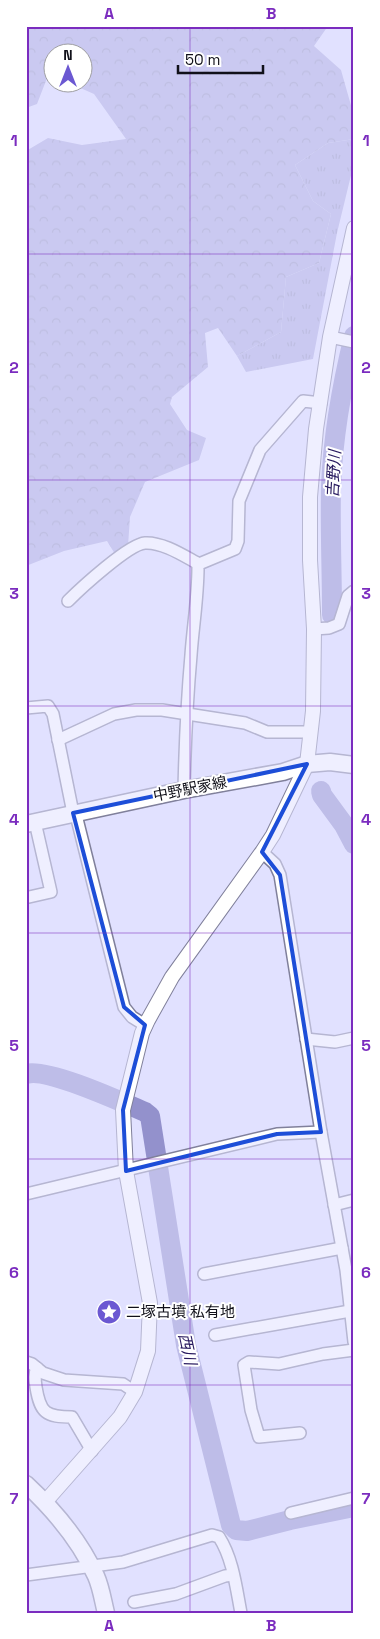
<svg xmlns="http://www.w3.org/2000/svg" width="380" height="1639" viewBox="0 0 380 1639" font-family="'Space Grotesk','Noto Sans JP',sans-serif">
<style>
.grass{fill:url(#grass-tufts)}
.forest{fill:url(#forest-crowns)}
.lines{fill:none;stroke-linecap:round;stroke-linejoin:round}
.river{stroke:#9391cc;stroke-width:20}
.minor-casing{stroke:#80809b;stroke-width:14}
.tertiary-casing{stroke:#80809b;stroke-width:16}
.secondary-casing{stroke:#80809b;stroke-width:19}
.minor{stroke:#fff;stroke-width:11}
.tertiary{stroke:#fff;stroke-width:14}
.secondary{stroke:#fff;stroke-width:16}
.marked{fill:none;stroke:#1d4ed8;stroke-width:4;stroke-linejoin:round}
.grid{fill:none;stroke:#7b2cbf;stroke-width:1;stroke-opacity:0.55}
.labels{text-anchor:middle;stroke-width:4;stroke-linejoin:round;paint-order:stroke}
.street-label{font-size:15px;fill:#101019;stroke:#fff}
.poi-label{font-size:15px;fill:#101019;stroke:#fff;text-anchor:start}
.water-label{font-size:16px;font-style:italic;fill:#281a5f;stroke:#fff}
.neatline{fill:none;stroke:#7b2cbf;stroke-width:2}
.grid-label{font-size:16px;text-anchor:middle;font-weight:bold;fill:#7b2cbf}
</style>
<defs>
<pattern id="grass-tufts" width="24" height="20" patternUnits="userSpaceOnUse" patternTransform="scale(1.25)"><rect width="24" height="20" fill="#adacdf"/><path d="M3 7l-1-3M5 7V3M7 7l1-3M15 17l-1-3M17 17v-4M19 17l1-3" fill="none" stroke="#9493bf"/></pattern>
<pattern id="forest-crowns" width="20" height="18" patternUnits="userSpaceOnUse" patternTransform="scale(1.25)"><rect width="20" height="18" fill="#adacdf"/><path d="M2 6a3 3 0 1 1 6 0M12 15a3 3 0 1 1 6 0" fill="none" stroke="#9493bf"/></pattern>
</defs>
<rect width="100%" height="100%" fill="#e1e1ff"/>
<polygon class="grass" points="354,139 354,163 337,233 313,359 246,372 237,356 281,332 286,277 319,263 331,214 313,201 295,165 328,143"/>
<polygon class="forest" points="26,26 328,26 314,46 341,70 354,116 354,139 328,143 295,165 313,201 331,214 319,263 286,277 281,332 237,356 218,328 205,333 208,367 172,397 170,404 187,430 206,438 199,460 145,482 130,517 128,546 115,554 107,541 64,551 26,566 26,151 48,138 82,145 126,139 94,94 69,83 82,82 82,52 52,52 52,75 49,73 37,104 26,108"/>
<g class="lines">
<g class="river">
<path d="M 332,615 C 332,572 330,529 331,486 C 333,435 342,385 354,336"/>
<polyline points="321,791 322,795 344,825 354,844"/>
<path d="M 26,1074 C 46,1067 124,1103 145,1112 L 150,1116 L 186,1345 L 231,1525 L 236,1530 L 247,1531 L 290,1520 L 354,1507"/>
</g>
<defs>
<g id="minor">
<polyline points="330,337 354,342"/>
<path d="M 68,601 C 81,588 129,544 145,543 C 163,542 184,556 199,564"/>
<polyline points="314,629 329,628 339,624 348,596 354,591"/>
<polyline points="26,708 48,706 53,714 73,813 77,819 124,1007 132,1017 145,1025"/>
<polyline points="58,740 114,714 136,710 162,710 245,723 267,732 311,732"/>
<path d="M 184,790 C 185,745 187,700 191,655 C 193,626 198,597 198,567 L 199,564 L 235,549 L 238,541 L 239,501 L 260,450 L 303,401 L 321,403"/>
<polyline points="262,852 275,864 280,875 321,1132 346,1270 354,1342"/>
<polyline points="29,897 51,892 35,822"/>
<polyline points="306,1039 335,1042 354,1038"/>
<polyline points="26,1194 277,1134 321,1132"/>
<polyline points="334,1205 354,1200"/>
<polyline points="204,1274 342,1248"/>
<polyline points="215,1335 350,1311"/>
<polyline points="26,1362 32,1364 43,1373 64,1380 123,1384 135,1392"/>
<path d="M 37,1368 C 34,1374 35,1380 36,1387 C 40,1413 46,1417 72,1417 L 92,1451"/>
<polyline points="300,1433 259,1437 251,1410 244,1365 249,1362 279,1364 323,1354 354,1350"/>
<polyline points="291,1513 354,1498"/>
<path d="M 26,1575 L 123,1562 L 212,1535 L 219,1537 C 233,1559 236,1587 241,1613"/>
<polyline points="134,1602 176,1594 225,1576 233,1575"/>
</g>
<polyline id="tertiary" points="45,1502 120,1417 135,1392 148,1351 150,1303 126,1171 123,1110 142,1033 148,1020 172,977 262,852 273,835 307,764 313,711 314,629 310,560 310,497 316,429 330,337 354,228"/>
<g id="secondary">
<polyline points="26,824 184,790 283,772 307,764 330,762 354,765"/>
<path d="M 26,1484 C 54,1510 80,1541 96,1576 C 101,1587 103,1601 106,1613"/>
</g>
</defs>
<use href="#minor" class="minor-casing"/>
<use href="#tertiary" class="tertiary-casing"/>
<use href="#secondary" class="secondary-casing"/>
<use href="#minor" class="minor"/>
<use href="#tertiary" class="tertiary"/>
<use href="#secondary" class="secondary"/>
</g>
<path d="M0 0H380V1639H0ZM 307,764 L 262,852 L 280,875 L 321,1132 L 277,1134 L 126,1171 L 123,1110 L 145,1025 L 124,1007 L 73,813 Z" fill="#e1e1ff" fill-opacity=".55" fill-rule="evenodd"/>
<path class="marked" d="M 307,764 L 262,852 L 280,875 L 321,1132 L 277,1134 L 126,1171 L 123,1110 L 145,1025 L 124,1007 L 73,813 Z"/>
<path class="grid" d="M 190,26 L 190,1613M 26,254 L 354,254M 26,480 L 354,480M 26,706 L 354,706M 26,933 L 354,933M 26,1159 L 354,1159M 26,1385 L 354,1385"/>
<defs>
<symbol id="sight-disc" viewBox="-11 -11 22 22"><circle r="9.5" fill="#6b58d2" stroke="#fff"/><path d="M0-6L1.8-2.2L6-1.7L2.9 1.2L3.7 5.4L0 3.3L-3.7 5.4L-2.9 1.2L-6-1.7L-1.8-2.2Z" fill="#fff"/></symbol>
</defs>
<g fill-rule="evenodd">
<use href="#sight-disc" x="95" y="1298" width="28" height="28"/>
</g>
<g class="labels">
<g class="street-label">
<text transform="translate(190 789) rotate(-11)" y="5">中野駅家線</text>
</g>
<g class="poi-label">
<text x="126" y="1317">二塚古墳 私有地</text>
</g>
<g class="water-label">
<text transform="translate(333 474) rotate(-87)" y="6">吉野川</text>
<text transform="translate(188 1349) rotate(78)" y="6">西川</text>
</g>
</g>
<rect width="380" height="1639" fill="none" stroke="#ffffff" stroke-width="55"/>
<g transform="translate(68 68)"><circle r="24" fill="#ffffff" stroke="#9f9fa3"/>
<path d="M0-4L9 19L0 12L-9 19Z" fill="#6b58d2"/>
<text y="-8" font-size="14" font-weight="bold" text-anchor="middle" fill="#101019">N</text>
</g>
<path d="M178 65v8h85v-8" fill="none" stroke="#101019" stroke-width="2.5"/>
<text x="185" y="65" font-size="15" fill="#101019" stroke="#ffffff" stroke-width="4" paint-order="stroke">50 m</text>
<rect x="28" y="28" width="324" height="1584" class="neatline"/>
<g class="grid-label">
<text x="109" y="19">A</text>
<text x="271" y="19">B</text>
<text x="14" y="146">1</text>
<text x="366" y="146">1</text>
<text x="14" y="373">2</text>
<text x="366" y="373">2</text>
<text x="14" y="599">3</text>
<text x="366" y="599">3</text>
<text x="14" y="825">4</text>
<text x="366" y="825">4</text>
<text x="14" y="1051">5</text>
<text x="366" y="1051">5</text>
<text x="14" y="1278">6</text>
<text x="366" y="1278">6</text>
<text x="14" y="1504">7</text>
<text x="366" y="1504">7</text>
<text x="109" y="1631">A</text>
<text x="271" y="1631">B</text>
</g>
</svg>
